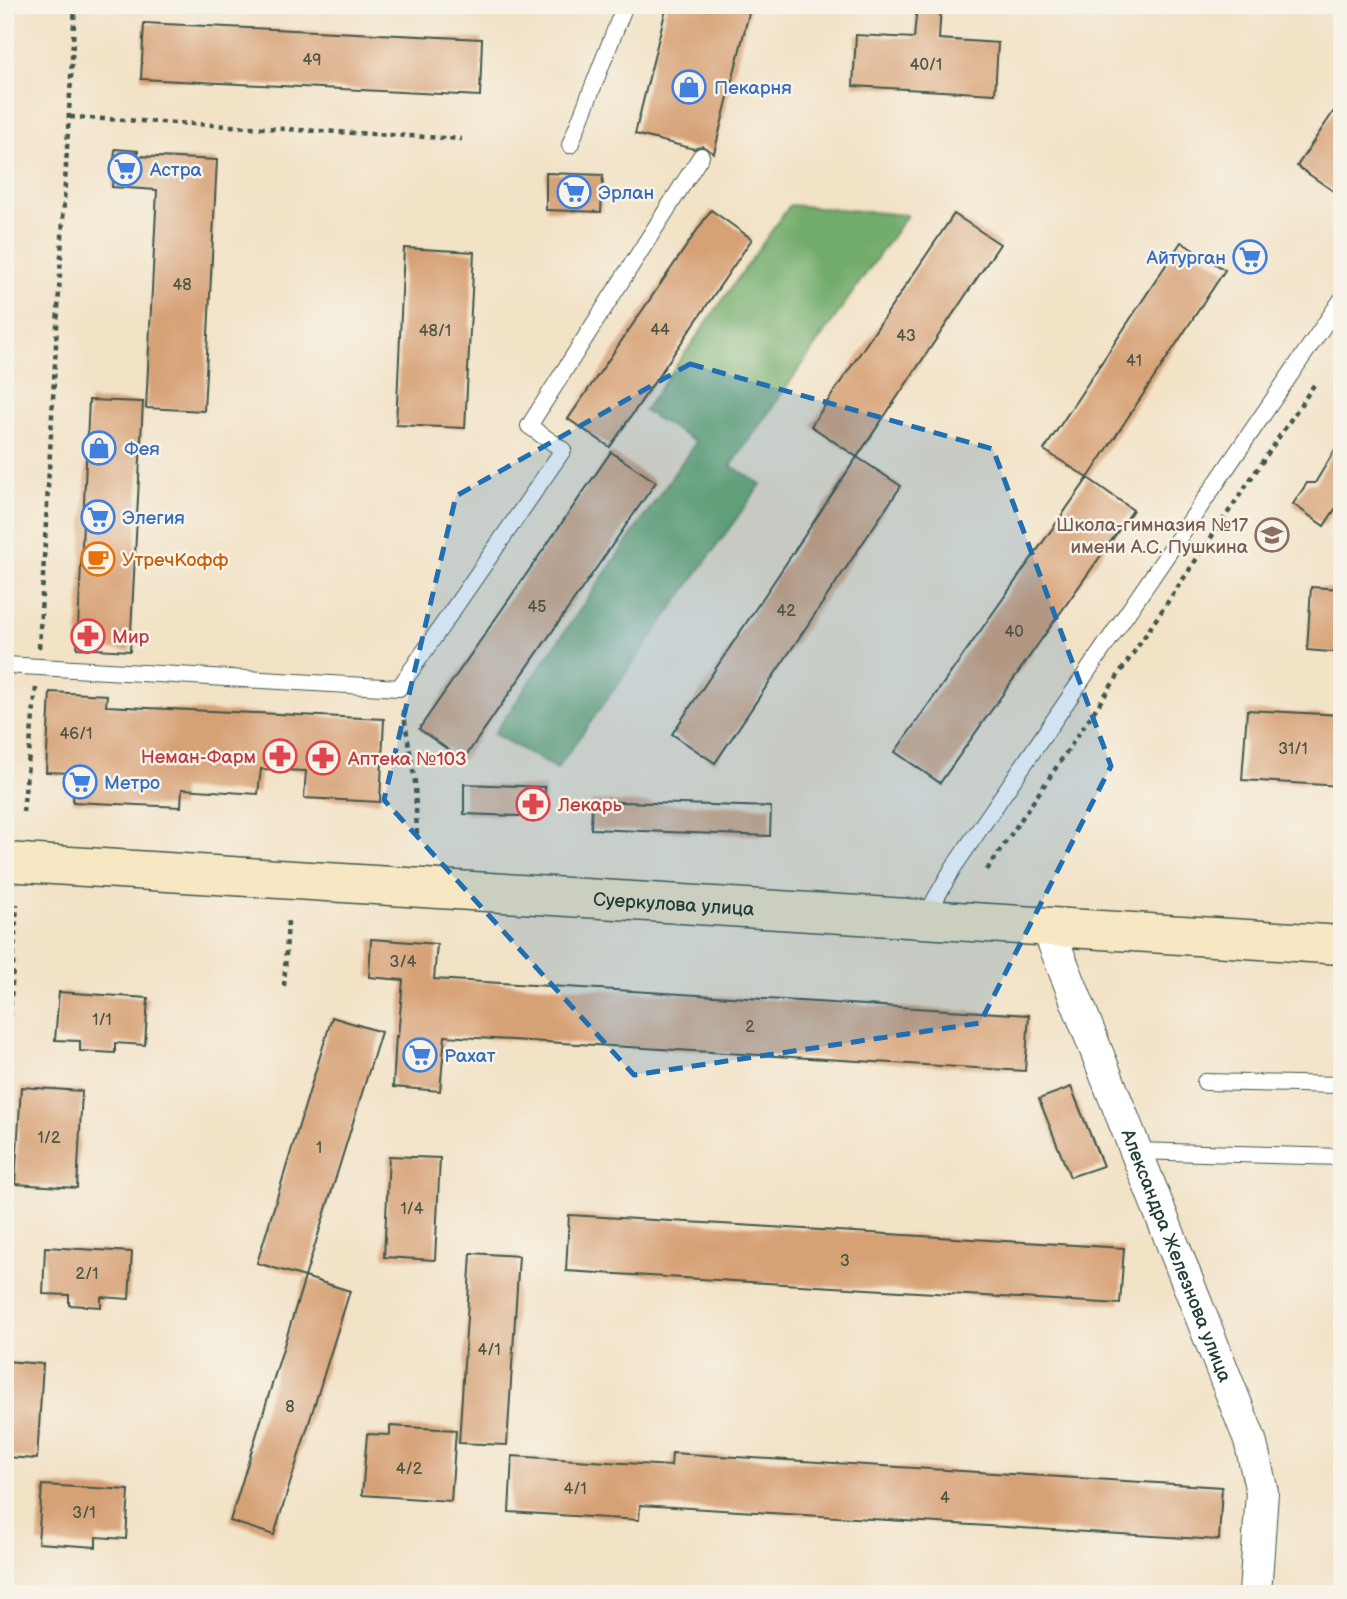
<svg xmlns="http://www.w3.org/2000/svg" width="1347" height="1599" viewBox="0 0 1347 1599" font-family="'Balsamiq Sans',sans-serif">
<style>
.forest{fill:#72ac6c;stroke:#487450;stroke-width:2}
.building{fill:#d7a176}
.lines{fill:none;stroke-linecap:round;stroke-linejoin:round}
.service-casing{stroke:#3f564a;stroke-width:18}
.minor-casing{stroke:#3f564a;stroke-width:34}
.secondary-casing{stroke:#3f564a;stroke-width:41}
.path{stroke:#3f564a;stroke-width:4.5;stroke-dasharray:5 5;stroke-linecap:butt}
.service{stroke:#fff;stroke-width:16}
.minor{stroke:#fff;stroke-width:32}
.secondary{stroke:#f7e8c3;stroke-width:38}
.marked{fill:#1f6fb2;fill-opacity:0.2;stroke:#1f6fb2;stroke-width:5;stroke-dasharray:14 9;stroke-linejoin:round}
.labels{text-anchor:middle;stroke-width:5;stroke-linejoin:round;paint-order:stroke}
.number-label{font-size:16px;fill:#4d5644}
.shop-label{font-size:19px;fill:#366cbe;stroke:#f7f3e8;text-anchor:start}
.education-label{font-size:19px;fill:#785e54;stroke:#f7f3e8;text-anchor:end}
.food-label{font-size:19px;fill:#c56008;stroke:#f7f3e8;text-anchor:start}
.health-label{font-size:19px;fill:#be3a42;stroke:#f7f3e8;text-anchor:start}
.street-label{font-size:19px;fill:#1f3d34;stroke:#f7f3e8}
</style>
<rect width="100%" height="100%" fill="#f7f3e8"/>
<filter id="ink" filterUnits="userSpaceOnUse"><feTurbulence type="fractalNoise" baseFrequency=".0143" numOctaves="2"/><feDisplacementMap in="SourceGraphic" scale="14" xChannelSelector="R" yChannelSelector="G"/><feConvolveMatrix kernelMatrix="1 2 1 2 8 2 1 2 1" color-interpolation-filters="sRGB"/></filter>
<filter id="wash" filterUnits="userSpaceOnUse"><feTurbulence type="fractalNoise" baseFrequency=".00686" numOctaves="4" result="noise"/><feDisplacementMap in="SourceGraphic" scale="28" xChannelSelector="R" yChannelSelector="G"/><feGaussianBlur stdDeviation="1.57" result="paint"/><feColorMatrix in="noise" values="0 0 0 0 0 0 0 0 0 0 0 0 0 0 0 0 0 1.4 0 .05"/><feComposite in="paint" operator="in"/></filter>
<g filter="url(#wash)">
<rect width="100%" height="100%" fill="#f2e2c6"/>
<polygon class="forest" points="790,205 907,215 731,466 761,484 557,769 494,734 696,442 644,411"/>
<g id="blocks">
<g class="building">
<polygon points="667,5 751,5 714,153 702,146 694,149 635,134"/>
<polygon points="917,5 941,5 939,39 998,43 995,94 853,86 856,35 914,38"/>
<polygon points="144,23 482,39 480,96 141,79"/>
<polygon points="1342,99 1342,197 1297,166"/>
<polygon points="115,149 138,151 138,156 217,160 204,411 146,408 157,190 112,187"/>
<polygon points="546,173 603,175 601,212 546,210"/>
<polygon points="711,210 752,239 610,447 568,419"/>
<polygon points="954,214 1000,244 857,457 811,426"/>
<polygon points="1181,242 1225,270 1088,478 1044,450"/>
<polygon points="404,248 474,252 465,428 396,425"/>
<polygon points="89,400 143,402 130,651 77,648"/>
<polygon points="1342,438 1342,485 1337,493 1341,500 1324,526 1293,504 1307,483 1315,483"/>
<polygon points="611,452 656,482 463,760 419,729"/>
<polygon points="857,457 901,486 715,763 672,734"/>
<polygon points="1088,478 1133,510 940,783 895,752"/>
<polygon points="1311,587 1342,589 1342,653 1307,650"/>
<polygon points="50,692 107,695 106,706 384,719 380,802 304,798 306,771 261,769 258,794 182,789 181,807 73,802 74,773 46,772"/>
<polygon points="1247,710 1342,715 1342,786 1242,780"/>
<polygon points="464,784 545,787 544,817 464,814"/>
<polygon points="592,801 771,807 770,836 591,829"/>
<polygon points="371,939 437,944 434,979 1029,1015 1025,1071 445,1036 440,1091 393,1087 396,1036 398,1037 403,980 369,977"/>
<polygon points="59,992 148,998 145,1045 115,1043 115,1053 80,1051 80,1041 55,1040"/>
<polygon points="332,1017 381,1032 305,1277 257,1263"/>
<polygon points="21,1087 82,1091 77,1188 15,1184"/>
<polygon points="1071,1087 1103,1166 1070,1177 1039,1099"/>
<polygon points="389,1156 440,1158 435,1260 384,1257"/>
<polygon points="569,1215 1124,1248 1120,1304 566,1271"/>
<polygon points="45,1247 132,1252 129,1299 101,1297 101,1307 69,1305 69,1295 43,1294"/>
<polygon points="471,1253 519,1256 507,1445 459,1443"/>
<polygon points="305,1277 350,1291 274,1535 230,1521"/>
<polygon points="5,1361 43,1364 37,1459 5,1457"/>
<polygon points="390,1426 456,1430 451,1501 362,1495 367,1434 390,1435"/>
<polygon points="672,1453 1222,1487 1219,1540 640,1505 639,1520 509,1512 512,1456 671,1466"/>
<polygon points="42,1485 129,1490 126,1539 96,1537 96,1547 38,1543"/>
</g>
</g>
</g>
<g filter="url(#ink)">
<use href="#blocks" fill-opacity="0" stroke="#3f564a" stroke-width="2"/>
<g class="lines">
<defs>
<g id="service">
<polyline points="570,145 625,5"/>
<polyline points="5,665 399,688 563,450 529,426 701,156"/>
<polyline points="924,919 953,868 1342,299"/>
<polyline points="1205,1082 1342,1085"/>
<polyline points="1136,1151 1342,1157"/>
</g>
<g id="minor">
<path id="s1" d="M 1047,926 L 1250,1440 L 1262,1492 L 1255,1594"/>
</g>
<g id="secondary">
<path id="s2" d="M 5,862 L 1342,945"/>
</g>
</defs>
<use href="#service" class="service-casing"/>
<use href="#minor" class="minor-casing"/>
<use href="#secondary" class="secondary-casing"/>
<g class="path">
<polyline points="70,117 462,139"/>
<polyline points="39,648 75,5"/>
<polyline points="403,710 415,782 417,837"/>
<polyline points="23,812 36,688"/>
<polyline points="987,870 1314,385"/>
<polyline points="284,986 288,921"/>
<polyline points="5,1096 17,904"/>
</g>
<use href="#service" class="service"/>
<use href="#minor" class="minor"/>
<use href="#secondary" class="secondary"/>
</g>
</g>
<path class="marked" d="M 690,364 L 993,449 L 1111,766 L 980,1023 L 634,1075 L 384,800 L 456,496 Z"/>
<defs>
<symbol id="shop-ring" viewBox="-11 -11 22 22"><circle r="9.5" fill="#f7f3e8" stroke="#3f7fe0" stroke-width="1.5"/><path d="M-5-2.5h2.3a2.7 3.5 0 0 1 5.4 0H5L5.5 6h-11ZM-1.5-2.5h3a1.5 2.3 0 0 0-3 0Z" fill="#3f7fe0"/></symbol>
<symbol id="supermarket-ring" viewBox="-11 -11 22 22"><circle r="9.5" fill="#f7f3e8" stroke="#3f7fe0" stroke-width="1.5"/><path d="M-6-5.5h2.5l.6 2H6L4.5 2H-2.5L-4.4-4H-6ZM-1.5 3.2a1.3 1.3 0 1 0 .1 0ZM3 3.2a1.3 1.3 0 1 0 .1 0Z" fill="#3f7fe0"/></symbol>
<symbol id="school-ring" viewBox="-11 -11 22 22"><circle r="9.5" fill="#f7f3e8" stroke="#8d6e63" stroke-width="1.5"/><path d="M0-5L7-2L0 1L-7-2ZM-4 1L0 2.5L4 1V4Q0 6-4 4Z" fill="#8d6e63"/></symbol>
<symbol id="cafe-ring" viewBox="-11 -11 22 22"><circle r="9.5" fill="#f7f3e8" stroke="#e8710a" stroke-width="1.5"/><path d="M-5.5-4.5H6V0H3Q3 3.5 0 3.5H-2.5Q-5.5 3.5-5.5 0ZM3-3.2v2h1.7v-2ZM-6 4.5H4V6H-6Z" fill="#e8710a"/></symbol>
<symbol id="pharmacy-ring" viewBox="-11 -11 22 22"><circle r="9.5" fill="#f7f3e8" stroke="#e0444e" stroke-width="1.5"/><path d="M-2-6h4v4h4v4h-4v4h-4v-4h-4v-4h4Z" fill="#e0444e"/></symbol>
</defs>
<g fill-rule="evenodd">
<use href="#shop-ring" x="670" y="68" width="38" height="38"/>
<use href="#supermarket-ring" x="106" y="150" width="38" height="38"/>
<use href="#supermarket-ring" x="555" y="173" width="38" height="38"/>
<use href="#supermarket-ring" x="1231" y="238" width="38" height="38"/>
<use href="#shop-ring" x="80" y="429" width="38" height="38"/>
<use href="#supermarket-ring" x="79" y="498" width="38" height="38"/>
<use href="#school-ring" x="1253" y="516" width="38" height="38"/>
<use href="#cafe-ring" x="79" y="540" width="38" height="38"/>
<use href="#pharmacy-ring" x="69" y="617" width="38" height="38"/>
<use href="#pharmacy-ring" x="261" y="737" width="38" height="38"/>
<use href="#pharmacy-ring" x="304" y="739" width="38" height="38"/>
<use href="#supermarket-ring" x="61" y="763" width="38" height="38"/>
<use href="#pharmacy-ring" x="514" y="785" width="38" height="38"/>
<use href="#supermarket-ring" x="401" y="1036" width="38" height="38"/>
</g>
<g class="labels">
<g class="number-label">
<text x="312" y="65">49</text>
<text x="926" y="70">40/1</text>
<text x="182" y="290">48</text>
<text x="660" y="335">44</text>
<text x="435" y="336">48/1</text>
<text x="906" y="341">43</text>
<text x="1134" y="366">41</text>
<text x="537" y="612">45</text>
<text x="786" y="616">42</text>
<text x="1014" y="637">40</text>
<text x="76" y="739">46/1</text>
<text x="1293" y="754">31/1</text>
<text x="403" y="967">3/4</text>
<text x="102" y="1025">1/1</text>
<text x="750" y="1032">2</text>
<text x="49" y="1143">1/2</text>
<text x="319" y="1153">1</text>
<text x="412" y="1214">1/4</text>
<text x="845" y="1266">3</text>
<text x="87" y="1279">2/1</text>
<text x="489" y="1355">4/1</text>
<text x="290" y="1412">8</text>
<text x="409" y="1474">4/2</text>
<text x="575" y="1494">4/1</text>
<text x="945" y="1503">4</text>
<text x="84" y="1518">3/1</text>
</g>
<g class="shop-label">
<text x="714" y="94">Пекарня</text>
<text x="150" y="176">Астра</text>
<text x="598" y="199">Эрлан</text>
<text x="1226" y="264" text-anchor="end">Айтурган</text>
<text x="124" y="455">Фея</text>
<text x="122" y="524">Элегия</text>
<text x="104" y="789">Метро</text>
<text x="444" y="1062">Рахат</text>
</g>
<g class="education-label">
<text x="1248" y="531">Школа-гимназия №17<tspan x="1248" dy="22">имени А.С. Пушкина</tspan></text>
</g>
<g class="food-label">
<text x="122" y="566">УтречКофф</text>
</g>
<g class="health-label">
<text x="112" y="643">Мир</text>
<text x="256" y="763" text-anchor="end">Неман-Фарм</text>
<text x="348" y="765">Аптека №103</text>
<text x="558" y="811">Лекарь</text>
</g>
<g class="street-label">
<text dy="7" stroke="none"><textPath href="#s2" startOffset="670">Суеркулова улица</textPath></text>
<text dy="7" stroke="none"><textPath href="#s1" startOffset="354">Александра Железнова улица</textPath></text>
</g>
</g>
<rect width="1347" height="1599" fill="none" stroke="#f7f3e8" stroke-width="28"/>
</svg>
